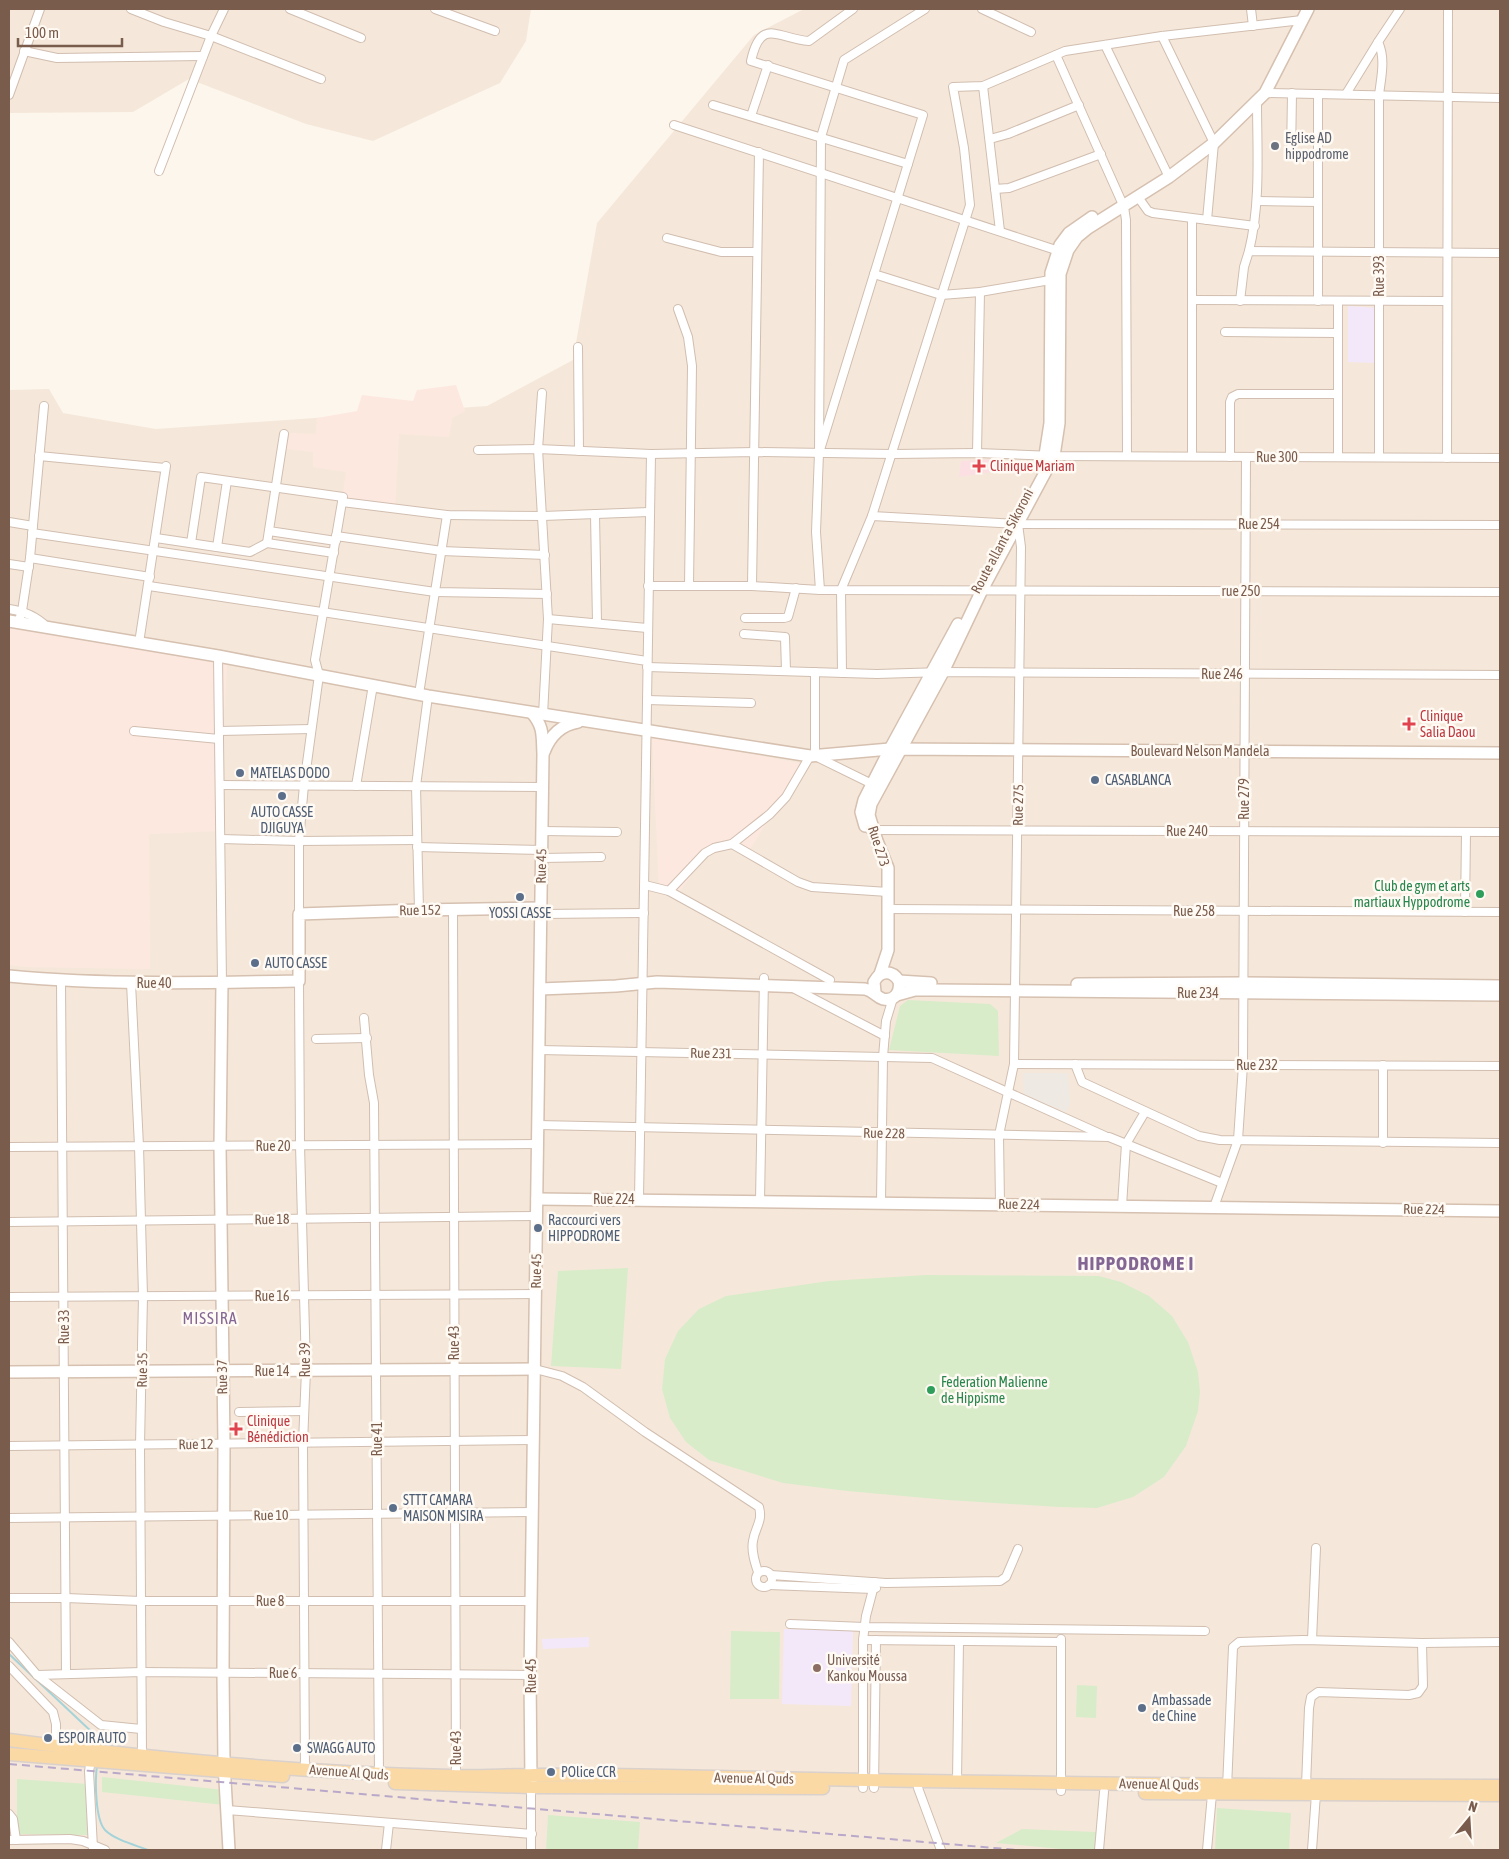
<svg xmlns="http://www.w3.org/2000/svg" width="1509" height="1859" viewBox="0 0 1509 1859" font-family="'Asap Condensed',sans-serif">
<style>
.residential{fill:#f5e8da}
.commercial{fill:#fde8e0}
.industrial{fill:#efe9e4}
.education{fill:#f3e8fa}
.medical{fill:#fbdfe3}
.green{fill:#d8ecc9}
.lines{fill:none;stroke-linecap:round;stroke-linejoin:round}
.stream{stroke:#a5d3da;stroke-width:2}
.street-casing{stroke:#d1beb0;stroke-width:10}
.secondary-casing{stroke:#d6c0b0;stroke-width:14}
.primary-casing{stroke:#dad1cd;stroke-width:15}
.street{stroke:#fff;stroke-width:8}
.secondary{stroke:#fff;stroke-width:11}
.primary{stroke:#fbd9a5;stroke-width:12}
.rail{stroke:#b9a8c9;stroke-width:2;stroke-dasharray:8 5;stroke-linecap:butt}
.worship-dot{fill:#6b7280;stroke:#fffaf3;stroke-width:2}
.health-dot{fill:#e0444e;stroke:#fffaf3;stroke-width:2}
.service-dot{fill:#5c6f8a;stroke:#fffaf3;stroke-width:2}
.leisure-dot{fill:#2e9e5b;stroke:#fffaf3;stroke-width:2}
.education-dot{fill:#8d6e63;stroke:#fffaf3;stroke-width:2}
.labels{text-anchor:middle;stroke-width:5;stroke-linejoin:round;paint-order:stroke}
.worship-label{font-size:14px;fill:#5b616d;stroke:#fffaf3;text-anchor:start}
.street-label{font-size:14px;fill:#7a5c4d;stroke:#fffaf3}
.health-label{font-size:14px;fill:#be3a42;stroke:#fffaf3;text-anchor:start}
.service-label{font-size:14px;fill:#4e5e75;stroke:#fffaf3;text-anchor:start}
.leisure-label{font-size:14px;fill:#27864d;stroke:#fffaf3;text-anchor:end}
.education-label{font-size:14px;fill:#785e54;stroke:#fffaf3;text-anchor:start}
.quarter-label{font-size:16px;letter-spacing:1px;fill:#846695;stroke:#fffaf3}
.district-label{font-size:19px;font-weight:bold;letter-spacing:1px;fill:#846695;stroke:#fffaf3}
</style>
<rect width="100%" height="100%" fill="#fdf6ec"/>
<g class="residential">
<polygon points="9,9 531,9 526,41 500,83 373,141 306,124 189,79 133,112 9,113"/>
<polygon points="804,9 1500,9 1500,1850 9,1850 9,390 49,389 63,413 156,429 487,406 573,360 597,223 754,35"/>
</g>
<g class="commercial">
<polygon points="456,385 465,411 452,418 449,437 399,434 395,509 342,502 346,472 313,467 313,452 286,449 290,433 316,434 317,418 357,411 362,395 413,401 417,390"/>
<polygon points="9,627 227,664 220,793 221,831 149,834 150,969 26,967 9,965"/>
<polygon points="652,735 804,764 748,852 716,841 680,891 659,888"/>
</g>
<polygon class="industrial" points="1023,1073 1068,1073 1070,1104 1066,1112 1024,1094"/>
<g class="education">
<polygon points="1348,306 1378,308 1376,363 1348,362"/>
<polygon points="784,1629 853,1631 851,1706 782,1704"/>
<polygon points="589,1637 589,1647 543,1649 542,1639"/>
</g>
<polygon class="medical" points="998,459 998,471 959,477 961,461"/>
<g class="green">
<polygon points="908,1000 990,1004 998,1011 999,1056 889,1050 900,1006"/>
<polygon points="628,1268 621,1369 551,1366 558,1271"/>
<polygon points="926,1275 1099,1276 1121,1282 1149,1296 1172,1316 1188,1342 1198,1372 1200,1392 1198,1411 1186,1446 1164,1477 1133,1497 1097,1508 1059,1507 948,1500 847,1491 783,1483 709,1460 686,1442 670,1418 662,1389 665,1359 678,1331 699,1309 726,1296 829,1281"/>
<polygon points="731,1631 780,1632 779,1699 730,1699"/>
<polygon points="1077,1685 1097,1686 1096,1718 1076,1717"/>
<polygon points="102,1777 224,1790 224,1805 102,1792"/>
<polygon points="17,1779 88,1784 90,1835 17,1834"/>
<polygon points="1217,1808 1291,1813 1289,1850 1215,1850"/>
<polygon points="548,1815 640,1822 638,1850 546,1850"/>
<polygon points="1022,1829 1096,1832 1095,1850 1072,1850 996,1843"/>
</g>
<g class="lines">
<g class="stream">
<polyline points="9,1654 95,1735 100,1745"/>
<path d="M 97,1765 C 95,1780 95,1819 105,1830 C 115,1840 135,1845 148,1850"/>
</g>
<defs>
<g id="street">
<polyline points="131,9 164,22 211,36 224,9"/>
<polyline points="290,9 361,38"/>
<polyline points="435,9 495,31"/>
<polyline points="982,9 1031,32"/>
<polyline points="1251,9 1253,26"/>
<polyline points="1162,36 1214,143 1207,220"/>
<path d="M 1378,42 C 1386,58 1381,78 1379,95 L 1379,457"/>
<polyline points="1105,45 1169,177"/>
<polyline points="24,51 57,58 203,56"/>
<polyline points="1056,55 1124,207 1126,220 1127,456"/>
<polyline points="983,86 1000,231"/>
<polyline points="1265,93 1500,98"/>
<polyline points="1346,94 1378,42 1400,9"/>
<polyline points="9,95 40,9"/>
<polyline points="713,105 908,164"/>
<polyline points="751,116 768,65"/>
<polyline points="674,125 1062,252"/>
<polyline points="990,139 1008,134 1079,105"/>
<polyline points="1291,156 1292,93"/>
<polyline points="159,171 211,36 321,79"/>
<polyline points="995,189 1009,188 1101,154"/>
<polyline points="1138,197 1148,211 1153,213 1255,226"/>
<polyline points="1257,201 1318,202"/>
<polyline points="667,238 721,252 757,252"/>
<path d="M 1249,251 C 1261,202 1257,150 1257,100"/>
<polyline points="874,274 941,295 980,292 1056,279"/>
<polyline points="1192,300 1447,301"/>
<polyline points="1240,301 1244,267 1249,251 1500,253"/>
<polyline points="1318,301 1318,94"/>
<polyline points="678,309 688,337 692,366 689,586"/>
<polyline points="1225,332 1338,333"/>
<polyline points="578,347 579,451"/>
<polyline points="542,393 538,449 548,619 543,715"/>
<polyline points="478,450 538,449 651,454 754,452 892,454 977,453 1054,456 1500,458"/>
<path d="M 819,453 L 923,115 L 751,61 C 761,16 778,39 809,41 L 853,9"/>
<polyline points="977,453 980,292"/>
<polyline points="39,456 165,468"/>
<polyline points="1192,456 1192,219"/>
<polyline points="1230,457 1230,402 1232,397 1238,394 1338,394"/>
<polyline points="1338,457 1338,301"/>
<polyline points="1447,458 1448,9"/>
<polyline points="595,514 597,623"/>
<polyline points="872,516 1018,524 1500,525"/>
<polyline points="9,522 33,526"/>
<polyline points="269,531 336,541"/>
<polyline points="32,533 435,592 547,594"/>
<polyline points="336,536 442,551 545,555"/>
<polyline points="156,538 250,552 267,543 334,553"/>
<polyline points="191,543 201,477 343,497 342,502 447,515 543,516 649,512"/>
<polyline points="267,543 284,434"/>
<polyline points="217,547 227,481"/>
<polyline points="30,558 150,577"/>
<polyline points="9,564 29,567"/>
<polyline points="149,586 647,661"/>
<polyline points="648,586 752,586 820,590 1500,592"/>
<polyline points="752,586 759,152"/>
<polyline points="820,590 816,532 819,453 821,137 844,60 925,9"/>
<path d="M 9,609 C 24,611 36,616 47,627"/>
<polyline points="745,618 784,618 788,617 796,588"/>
<polyline points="548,619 647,628"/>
<polyline points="18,623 22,611 30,558 44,406"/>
<polyline points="744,634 785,637 786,671"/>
<polyline points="139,643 166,466"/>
<polyline points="218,656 222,983"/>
<polyline points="647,667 877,674 943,672 1500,675"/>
<polyline points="815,672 815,756 872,784"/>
<polyline points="842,673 841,590 872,516 970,205 964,148 953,87 983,86 1065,51 1162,36 1302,20"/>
<polyline points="419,694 447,515"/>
<polyline points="647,700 751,703"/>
<polyline points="134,731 219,739"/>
<polyline points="219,731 311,729"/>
<polyline points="220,785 542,787"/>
<polyline points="356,786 373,685"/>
<polyline points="870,830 1500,832"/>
<polyline points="542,831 617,832"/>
<polyline points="221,839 299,841 417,840"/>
<polyline points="732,844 798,882 812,887 888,892"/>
<polyline points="417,847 542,850"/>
<polyline points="542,858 601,857"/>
<polyline points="645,885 669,891 830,980"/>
<polyline points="669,891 705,853 714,848 732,844 770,814 786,797 810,756"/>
<polyline points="453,909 456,1777"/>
<polyline points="889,909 1500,912"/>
<polyline points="419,910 416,786 428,696"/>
<polyline points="1465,912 1466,832"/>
<polyline points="299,914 299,841 304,785 319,675 315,660 342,502"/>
<polyline points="541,914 644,913"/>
<polyline points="61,981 66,1674"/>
<polyline points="299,981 300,1145 306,1370 303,1443 305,1769"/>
<polyline points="131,983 139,1146 143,1296 140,1445 142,1756"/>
<polyline points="793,988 885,1036"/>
<polyline points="364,1018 369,1075 374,1103 379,1774"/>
<polyline points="316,1039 367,1038"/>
<polyline points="539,1050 932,1058 1105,1136"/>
<polyline points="1014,1064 1500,1066"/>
<polyline points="1075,1064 1082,1082 1199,1136 1220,1140 1500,1143"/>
<polyline points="538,1125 1109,1137 1222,1183"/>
<polyline points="1383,1143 1383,1065"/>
<polyline points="9,1147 538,1144"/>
<polyline points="639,1199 651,454"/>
<polyline points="760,1201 764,978"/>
<polyline points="881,1202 883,1057 886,1021 893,998"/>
<polyline points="1000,1204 999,1135 1014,1064 1021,547 1018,524"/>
<polyline points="1122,1206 1126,1144 1145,1112"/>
<polyline points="1214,1207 1238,1140 1243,1065 1246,457"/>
<polyline points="9,1222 536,1216"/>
<polyline points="9,1297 535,1294"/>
<path d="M 535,1369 L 562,1376 L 583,1387 L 645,1432 L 759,1507 C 763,1522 755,1527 753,1541 C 751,1551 755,1563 758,1572"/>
<polyline points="239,1412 304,1411"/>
<polyline points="9,1446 534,1440"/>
<polyline points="9,1518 533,1512"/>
<circle cx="764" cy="1579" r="8"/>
<polyline points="771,1575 886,1583 1000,1581 1006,1577 1018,1549"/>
<polyline points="769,1585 873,1589 876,1588"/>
<polyline points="9,1598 66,1598 141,1601 531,1601"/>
<polyline points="790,1624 864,1627 1205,1631"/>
<polyline points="1061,1639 1061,1791"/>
<polyline points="863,1640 1061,1642"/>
<polyline points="1312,1640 1316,1548"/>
<polyline points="9,1642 37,1675 101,1725 141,1729"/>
<polyline points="9,1666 53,1712 56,1724 56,1746"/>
<polyline points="37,1675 142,1672 530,1675"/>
<polyline points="91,1761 89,1771 93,1848"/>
<polyline points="957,1781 959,1641"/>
<polyline points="1306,1786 1309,1708 1311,1697 1318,1692 1409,1695 1418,1693 1423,1686 1422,1643"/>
<polyline points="863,1788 863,1640 866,1616 875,1582"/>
<polyline points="874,1788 876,1640"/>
<polyline points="918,1788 941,1850"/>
<polyline points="1227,1788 1233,1647 1239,1642 1303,1640 1422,1643 1500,1642"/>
<polyline points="227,1810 532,1834"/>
<polyline points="9,1814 13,1819 16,1840"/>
<polyline points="9,1840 70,1839 83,1841 105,1850"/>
<polyline points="386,1850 389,1823"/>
<polyline points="531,1850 531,1787"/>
<polyline points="1099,1850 1104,1792"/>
<polyline points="1207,1850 1212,1794"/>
<polyline points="1312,1850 1316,1794"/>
</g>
<g id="secondary">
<polyline points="1040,468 1045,455 1050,423 1051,273 1060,245 1069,233 1092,217"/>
<polyline points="9,621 218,656 428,696 810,756 890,749 1500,753"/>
<path d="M 544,752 C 550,736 560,725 578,722"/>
<polyline points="865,826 861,812 864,800 890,749 958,624"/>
<polyline points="880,974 888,950 888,868 877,841 869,815 871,804 943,672 982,590 1054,456 1059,423 1060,274 1068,250 1077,237 1088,228 1169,177 1214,143 1265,93 1308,9"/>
<path d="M 9,976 C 106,985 202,983 299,981 L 299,914 L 419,910 L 541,908"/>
<polyline points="899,981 931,983"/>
<polyline points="222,983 220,1146 224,1444 223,1673 224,1763 229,1850"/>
<polyline points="1077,984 1243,983 1500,986"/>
<path d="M 540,989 L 616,986 L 657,982 L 865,989 C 874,991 876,997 883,999 C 895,1002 901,991 899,981 C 892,970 880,970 874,982 L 875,992"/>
<polyline points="897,995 915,990 932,990 1500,995"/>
<polyline points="537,1199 1500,1211"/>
<polyline points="9,1372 535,1369"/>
<path d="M 531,1783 L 530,1675 L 543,754 C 542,736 544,727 532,713"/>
</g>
<g id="primary">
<path d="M 9,1740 C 155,1759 302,1773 450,1776 C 477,1777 505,1775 532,1775 C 577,1774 622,1775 667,1776 C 945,1782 1223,1786 1500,1786"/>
<polyline points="9,1754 283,1776"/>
<polyline points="395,1783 531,1787 823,1788"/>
<polyline points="1145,1793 1500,1795"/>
</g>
</defs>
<use href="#street" class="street-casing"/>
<use href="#secondary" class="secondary-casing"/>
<use href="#primary" class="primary-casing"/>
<use href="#street" class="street"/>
<use href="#secondary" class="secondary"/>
<use href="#primary" class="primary"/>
<polyline class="rail" points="9,1764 1018,1850"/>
</g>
<circle class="worship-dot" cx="1275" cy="146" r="5"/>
<g class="health-dot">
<path d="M976.5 458.5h5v5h5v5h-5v5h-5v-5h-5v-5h5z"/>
<path d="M1406.5 716.5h5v5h5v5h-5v5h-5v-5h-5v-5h5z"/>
<path d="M233.5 1421.5h5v5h5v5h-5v5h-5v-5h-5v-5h5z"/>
</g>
<g class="service-dot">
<circle cx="240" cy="773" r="5"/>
<circle cx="1095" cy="780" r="5"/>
<circle cx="282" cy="796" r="5"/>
<circle cx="520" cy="897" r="5"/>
<circle cx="255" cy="963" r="5"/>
<circle cx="538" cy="1228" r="5"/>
<circle cx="393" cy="1508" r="5"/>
<circle cx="1142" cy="1708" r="5"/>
<circle cx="48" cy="1738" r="5"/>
<circle cx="297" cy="1748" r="5"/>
<circle cx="551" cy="1772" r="5"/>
</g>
<g class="leisure-dot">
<circle cx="1480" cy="894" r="5"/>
<circle cx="931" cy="1390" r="5"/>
</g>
<circle class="education-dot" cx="817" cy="1668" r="5"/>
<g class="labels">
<g class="worship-label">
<text x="1285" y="143">Eglise AD<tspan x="1285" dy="16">hippodrome</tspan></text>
</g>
<g class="street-label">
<text transform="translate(1379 276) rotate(-90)" y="5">Rue 393</text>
<text x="1277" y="462">Rue 300</text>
<text x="1259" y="529">Rue 254</text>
<text transform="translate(1002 541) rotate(-62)" y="5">Route allant a Sikoroni</text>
<text x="1241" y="596">rue 250</text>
<text x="1222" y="679">Rue 246</text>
<text x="1200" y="756">Boulevard Nelson Mandela</text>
<text transform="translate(1244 799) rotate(-90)" y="5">Rue 279</text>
<text transform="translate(1018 805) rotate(-89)" y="5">Rue 275</text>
<text x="1187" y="836">Rue 240</text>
<text transform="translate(879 846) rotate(72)" y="5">Rue 273</text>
<text transform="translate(541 866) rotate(-89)" y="5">Rue 45</text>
<text transform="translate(420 910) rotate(-1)" y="5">Rue 152</text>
<text x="1194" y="916">Rue 258</text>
<text x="154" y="988">Rue 40</text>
<text x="1198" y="998">Rue 234</text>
<text transform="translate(711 1053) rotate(1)" y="5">Rue 231</text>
<text x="1257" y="1070">Rue 232</text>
<text transform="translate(884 1133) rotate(1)" y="5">Rue 228</text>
<text x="273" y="1151">Rue 20</text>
<text x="614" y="1204">Rue 224</text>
<text transform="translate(1019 1204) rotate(1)" y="5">Rue 224</text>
<text transform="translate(1424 1209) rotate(1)" y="5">Rue 224</text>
<text transform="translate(272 1219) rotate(-1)" y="5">Rue 18</text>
<text transform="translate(536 1271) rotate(-89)" y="5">Rue 45</text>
<text x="272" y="1301">Rue 16</text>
<text transform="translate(64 1327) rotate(-90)" y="5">Rue 33</text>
<text transform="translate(454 1343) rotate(-90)" y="5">Rue 43</text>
<text transform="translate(305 1360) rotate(-90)" y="5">Rue 39</text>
<text transform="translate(142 1370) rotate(-89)" y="5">Rue 35</text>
<text x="272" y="1376">Rue 14</text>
<text transform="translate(222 1377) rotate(-91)" y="5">Rue 37</text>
<text transform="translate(377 1439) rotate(-90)" y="5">Rue 41</text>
<text transform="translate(196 1444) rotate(-1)" y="5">Rue 12</text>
<text transform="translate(271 1515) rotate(-1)" y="5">Rue 10</text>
<text x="270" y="1606">Rue 8</text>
<text x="283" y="1678">Rue 6</text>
<text transform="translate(531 1676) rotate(-90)" y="5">Rue 45</text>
<text transform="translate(456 1748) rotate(-90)" y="5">Rue 43</text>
<text transform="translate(349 1772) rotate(4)" y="5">Avenue Al Quds</text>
<text transform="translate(754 1778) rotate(1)" y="5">Avenue Al Quds</text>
<text transform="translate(1159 1784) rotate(1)" y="5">Avenue Al Quds</text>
</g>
<g class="health-label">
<text x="990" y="471">Clinique Mariam</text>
<text x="1420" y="721">Clinique<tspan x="1420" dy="16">Salia Daou</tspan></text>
<text x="247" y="1426">Clinique<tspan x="247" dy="16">Bénédiction</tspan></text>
</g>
<g class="service-label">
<text x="250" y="778">MATELAS DODO</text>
<text x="1105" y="785">CASABLANCA</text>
<text x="282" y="817" text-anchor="middle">AUTO CASSE<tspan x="282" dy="16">DJIGUYA</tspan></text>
<text x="520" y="918" text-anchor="middle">YOSSI CASSE</text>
<text x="265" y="968">AUTO CASSE</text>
<text x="548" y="1225">Raccourci vers<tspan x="548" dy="16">HIPPODROME</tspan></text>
<text x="403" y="1505">STTT CAMARA<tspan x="403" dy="16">MAISON MISIRA</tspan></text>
<text x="1152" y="1705">Ambassade<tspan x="1152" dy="16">de Chine</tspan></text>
<text x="58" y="1743">ESPOIR AUTO</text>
<text x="307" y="1753">SWAGG AUTO</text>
<text x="561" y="1777">POlice CCR</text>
</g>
<g class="leisure-label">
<text x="1470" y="891">Club de gym et arts<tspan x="1470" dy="16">martiaux Hyppodrome</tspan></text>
<text x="941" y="1387" text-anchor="start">Federation Malienne<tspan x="941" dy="16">de Hippisme</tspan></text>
</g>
<g class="education-label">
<text x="827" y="1665">Université<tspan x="827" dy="16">Kankou Moussa</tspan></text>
</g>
<g class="quarter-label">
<text x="210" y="1324">MISSIRA</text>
</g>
<g class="district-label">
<text x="1136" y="1270">HIPPODROME I</text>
</g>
</g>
<rect width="1509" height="1859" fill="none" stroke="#7a5c4d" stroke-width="20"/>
<g transform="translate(1469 1819) rotate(18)" stroke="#fffaf3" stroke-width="4" paint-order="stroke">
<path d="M0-4L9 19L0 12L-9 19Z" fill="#7a5c4d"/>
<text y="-8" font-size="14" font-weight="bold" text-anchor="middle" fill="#7a5c4d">N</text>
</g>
<path d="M18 38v8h104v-8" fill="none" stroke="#7a5c4d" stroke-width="2.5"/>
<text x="25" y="38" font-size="15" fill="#7a5c4d" stroke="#fffaf3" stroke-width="4" paint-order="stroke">100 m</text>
</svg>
